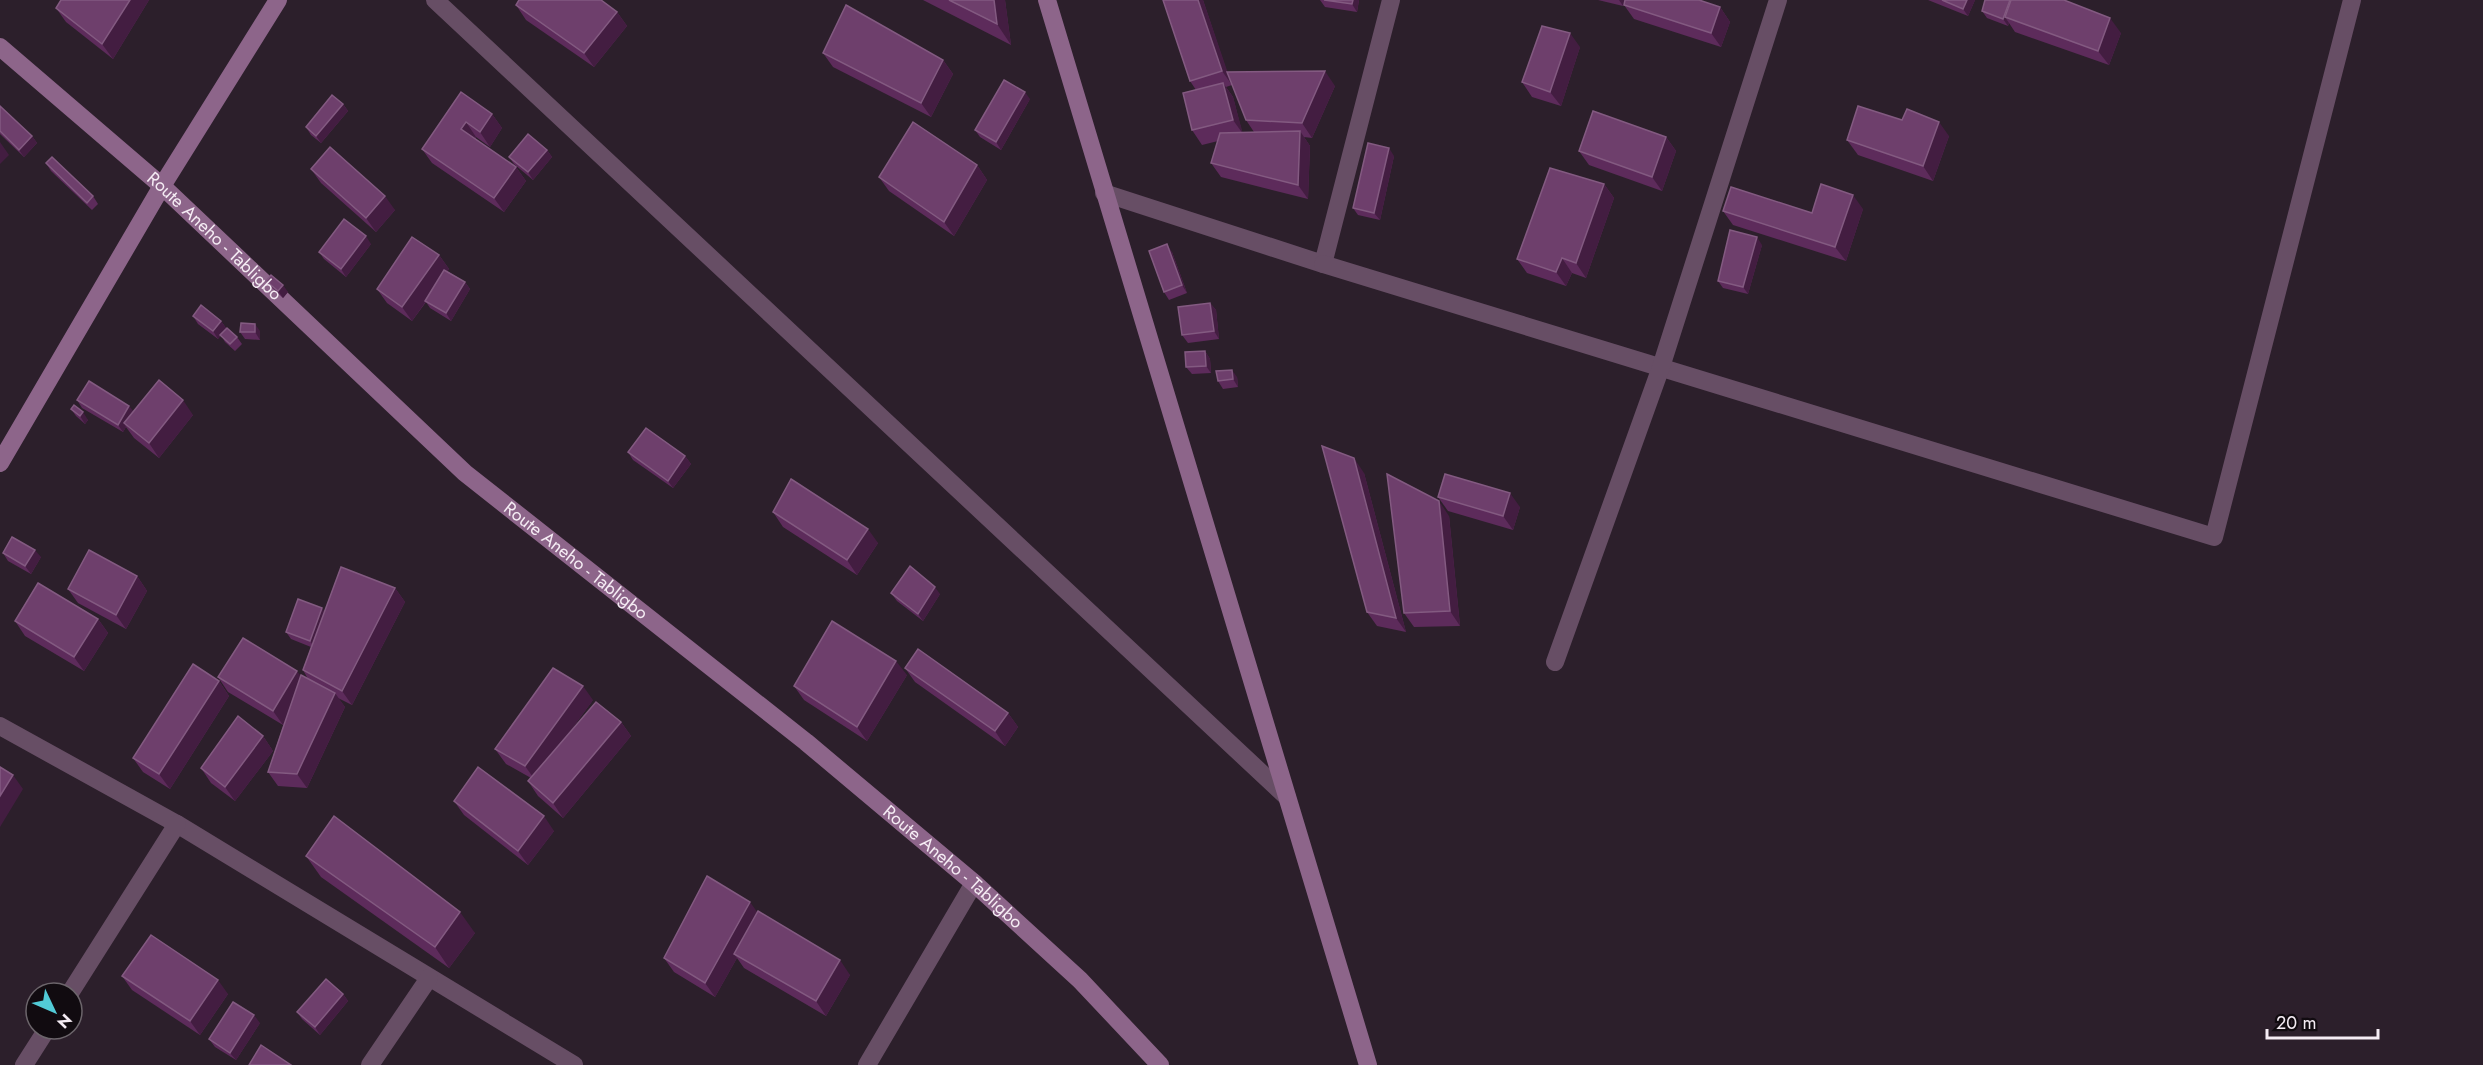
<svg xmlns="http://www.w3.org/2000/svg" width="2483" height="1065" viewBox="0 0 2483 1065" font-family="Jost,sans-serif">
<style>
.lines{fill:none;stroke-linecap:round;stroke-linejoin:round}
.street{stroke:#674e65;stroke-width:18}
.secondary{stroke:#8d658a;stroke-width:18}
.wall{fill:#5d2b5b;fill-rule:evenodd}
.shaded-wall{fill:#431d41}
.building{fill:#6e3f6c;stroke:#835a81;stroke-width:1.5}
.labels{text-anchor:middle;stroke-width:4.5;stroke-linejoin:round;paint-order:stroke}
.street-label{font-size:18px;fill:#f5ecf4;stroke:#110b10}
</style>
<rect width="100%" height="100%" fill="#2c1f2b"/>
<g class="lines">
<g class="street">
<polyline points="435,0 1287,797"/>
<polyline points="1104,193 1323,264 1391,0"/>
<polyline points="1323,264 2214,537 2352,0"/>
<polyline points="1555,662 1661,367 1778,0"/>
<polyline points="0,726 177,824 574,1065"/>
<polyline points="70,993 177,824"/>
<polyline points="24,1065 47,1029"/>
<polyline points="370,1065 429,978"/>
<polyline points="867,1065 974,883"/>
</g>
<g class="secondary">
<polyline points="1047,0 1368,1065"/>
<path id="s1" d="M 0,47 L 162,186 L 465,473 L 806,742 L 974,883 L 1080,980 L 1160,1065"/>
<polyline points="0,463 162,186 278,0"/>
</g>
</g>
<g class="wall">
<polygon points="149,0 113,59 66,22 56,8"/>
<polygon points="923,0 1005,0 1011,45"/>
<path d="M 1163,0 L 1203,0 L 1227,72 L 1335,86 L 1312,138 L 1304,137 L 1310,146 L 1308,199 L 1221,177 L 1211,163 L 1218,141 L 1202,145 L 1192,130 L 1196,90 L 1190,81 ZM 1228,73 L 1246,120 L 1254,132 L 1242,132 L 1233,97 L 1226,87 L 1232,85 Z"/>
<polygon points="1320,0 1359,0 1357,12 1325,7"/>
<polygon points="1598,0 1625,0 1623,6"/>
<polygon points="1928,0 1975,0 1968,16"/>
<polygon points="516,5 617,12 627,26 594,67 526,20"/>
<polygon points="1624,5 1720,7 1730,22 1721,47 1634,19"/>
<polygon points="1982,11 2121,33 2109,65 2015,32 2009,23 2008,26 1987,18"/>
<polygon points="1580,47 1561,106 1532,97 1522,82"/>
<polygon points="823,53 943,60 953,74 931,117 833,67"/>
<polygon points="461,92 492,114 502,128 490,147 476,137 475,139 516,167 526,181 504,212 432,163 422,149"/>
<polygon points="1030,99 1001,150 980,137 975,130"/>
<polygon points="343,104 348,111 321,143 311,135 306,127"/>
<polygon points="0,106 32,136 37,143 24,157 0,134"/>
<polygon points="1949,136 1933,181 1858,155 1847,140"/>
<polygon points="1666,137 1676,151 1662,191 1589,165 1579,151"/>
<polygon points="547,150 552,157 533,180 514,164 509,157"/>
<polygon points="1394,156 1380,220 1358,215 1353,208"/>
<polygon points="46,163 93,196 98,204 92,210 51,171"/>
<polygon points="977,165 987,180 954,236 889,191 879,177"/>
<polygon points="311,169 395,210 376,232 321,183"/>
<polygon points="1604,184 1614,198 1586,278 1572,273 1566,286 1527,273 1517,259"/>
<polygon points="1863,209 1846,261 1733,225 1723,211 1812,213"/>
<polygon points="371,244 346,277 324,259 319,252"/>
<polygon points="1762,245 1748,294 1723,288 1718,281"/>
<polygon points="1172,252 1187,293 1169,300 1164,292"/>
<polygon points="439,255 449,269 447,271 465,282 470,289 451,321 430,308 426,302 412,321 387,303 377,289"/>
<polygon points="266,281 288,292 283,298 272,288"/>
<polygon points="1210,303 1216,310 1219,339 1188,343 1182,335"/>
<polygon points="193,316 221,321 226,328 237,337 242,344 235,351 225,342 221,335 218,339 198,324"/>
<polygon points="260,331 260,340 245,339 240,332"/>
<polygon points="1205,351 1210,359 1211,373 1192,374 1186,367"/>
<polygon points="1237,377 1238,387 1223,389 1218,381"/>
<polygon points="77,400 133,411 193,415 159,458 134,438 126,427 123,432 82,408"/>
<polygon points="71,409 88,420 85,424 76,416"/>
<polygon points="628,452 685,456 691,464 673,488 633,460"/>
<polygon points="1364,473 1406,632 1377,626 1367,612"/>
<polygon points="1438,497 1520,507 1513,530 1448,511"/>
<polygon points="773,512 878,543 857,575 783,527"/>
<polygon points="1449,516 1460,626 1414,627 1404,613"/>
<polygon points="3,553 41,557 31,574 8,561"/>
<polygon points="137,576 147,591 126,629 78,603 68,589"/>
<polygon points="395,588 405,602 352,705 338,698 345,707 307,788 278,786 268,772 284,723 283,725 228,692 218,677 300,676 308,679 303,670 311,647 291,639 286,632 324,611"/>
<polygon points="891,593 940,594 923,621 897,601"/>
<polygon points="98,619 108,633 84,671 25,636 15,621"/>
<polygon points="905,668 1008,713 1018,727 1005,746 915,682"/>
<polygon points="907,675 867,741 804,700 794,686"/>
<polygon points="219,681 229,696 170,789 143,772 133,758"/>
<polygon points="593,700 565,738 621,722 631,736 563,818 538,796 528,781 531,778 506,764 495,749"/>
<polygon points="263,736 273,751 235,801 211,783 201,768"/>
<polygon points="454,801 554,831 528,865 464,815"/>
<polygon points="306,856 475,933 449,968 321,877"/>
<polygon points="757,912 850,975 826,1016 744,968 737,958 715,997 674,972 664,958"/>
<polygon points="122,976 228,994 200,1035 132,990"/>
<polygon points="343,994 348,1001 320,1035 302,1019 297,1012"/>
<polygon points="260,1023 236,1060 215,1047 209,1039"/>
</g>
<g class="shaded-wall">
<polygon points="130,0 149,0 113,59 102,44"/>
<polygon points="994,0 1005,0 1011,45 997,24"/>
<polygon points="1198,0 1203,0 1232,85 1222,71"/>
<polygon points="1353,0 1359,0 1357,12 1352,4"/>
<polygon points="1619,0 1625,0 1623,6"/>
<polygon points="1967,0 1975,0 1968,16 1963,9"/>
<polygon points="2010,0 2017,0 2005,17 2009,23 2008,26 2003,19"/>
<polygon points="1720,7 1730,22 1721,47 1711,33"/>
<polygon points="617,12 627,26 594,67 584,53"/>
<polygon points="2110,18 2121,33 2109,65 2098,51"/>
<polygon points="1570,33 1580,47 1561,106 1550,92"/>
<polygon points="943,60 953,74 931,117 921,103"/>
<polygon points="1325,71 1335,86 1312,138 1302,123"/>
<polygon points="1223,83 1233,97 1243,134 1233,120"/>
<polygon points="1025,92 1030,99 1001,150 996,142"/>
<polygon points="343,104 348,111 321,143 316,136"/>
<polygon points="492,114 502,128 490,147 480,132"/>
<polygon points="466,122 476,137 471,144 461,129"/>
<polygon points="1939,122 1949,136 1933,181 1923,166"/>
<polygon points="1300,131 1310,146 1308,199 1298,185"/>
<polygon points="32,136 37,143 24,157 19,150"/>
<polygon points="1666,137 1676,151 1662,191 1652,177"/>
<polygon points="0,142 9,155 0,164"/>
<polygon points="1389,148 1394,156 1380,220 1374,213"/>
<polygon points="547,150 552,157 533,180 528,172"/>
<polygon points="977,165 987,180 954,236 944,222"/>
<polygon points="516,167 526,181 504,212 494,198"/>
<polygon points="1604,184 1614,198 1586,278 1576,263"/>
<polygon points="1853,195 1863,209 1846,261 1835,247"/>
<polygon points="385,196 395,210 376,232 366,218"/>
<polygon points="366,236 371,244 346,277 341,269"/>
<polygon points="1757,237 1762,245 1748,294 1743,287"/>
<polygon points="1167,244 1172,252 1187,293 1182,285"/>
<polygon points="439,255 449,269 412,321 402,307"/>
<polygon points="1562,258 1572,273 1566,286 1556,272"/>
<polygon points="465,282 470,289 451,321 446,313"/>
<polygon points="283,285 288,292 283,298 278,291"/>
<polygon points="1210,303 1216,310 1219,339 1214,331"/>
<polygon points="221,321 226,328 218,339 213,331"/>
<polygon points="255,324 260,331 260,340 255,332"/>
<polygon points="1205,351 1210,359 1211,373 1206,366"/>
<polygon points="1232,370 1237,377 1238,387 1233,379"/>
<polygon points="183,400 193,415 159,458 149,443"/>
<polygon points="129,406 135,413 124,423 126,427 123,432 118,425"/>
<polygon points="83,412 88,420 85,424 80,416"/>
<polygon points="685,456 691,464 673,488 668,481"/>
<polygon points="1354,458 1364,473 1406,632 1396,618"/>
<polygon points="1510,493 1520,507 1513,530 1503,516"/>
<polygon points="1439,501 1449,516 1460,626 1450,611"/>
<polygon points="868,529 878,543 857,575 847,560"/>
<polygon points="35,550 41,557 31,574 25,566"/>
<polygon points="137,576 147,591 126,629 116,615"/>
<polygon points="935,587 940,594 923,621 918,614"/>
<polygon points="395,588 405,602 352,705 342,691"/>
<polygon points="322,608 327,615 315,648 310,641"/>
<polygon points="98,619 108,633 84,671 74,657"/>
<polygon points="896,661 907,675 867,741 857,727"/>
<polygon points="297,671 307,685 283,725 273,711"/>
<polygon points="219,681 229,696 170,789 159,774"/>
<polygon points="583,686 593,700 535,780 525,766"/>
<polygon points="335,693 345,707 307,788 297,774"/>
<polygon points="1008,713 1018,727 1005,746 995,731"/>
<polygon points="621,722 631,736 563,818 553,803"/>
<polygon points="263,736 273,751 235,801 225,787"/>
<polygon points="13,775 23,789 0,827 0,796"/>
<polygon points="544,816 554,831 528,865 518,851"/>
<polygon points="750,902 760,916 734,954 737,958 715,997 705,983"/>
<polygon points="460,912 475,933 449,968 435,947"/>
<polygon points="840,960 850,975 826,1016 816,1001"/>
<polygon points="218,980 228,994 200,1035 190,1021"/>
<polygon points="343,994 348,1001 320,1035 315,1027"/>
<polygon points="254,1015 260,1023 236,1060 230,1053"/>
</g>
<g class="building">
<polygon points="61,0 130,0 102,44 56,8"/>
<polygon points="519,0 601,0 617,12 584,53 516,5"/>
<polygon points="949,0 994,0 997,24"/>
<polygon points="1163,0 1198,0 1222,71 1190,81"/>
<polygon points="1324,0 1353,0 1352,4"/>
<polygon points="1625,0 1699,0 1720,7 1711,33 1624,5"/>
<polygon points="1942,0 1967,0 1963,9"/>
<polygon points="1985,0 2010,0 2003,19 1982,11"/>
<polygon points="2011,0 2064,0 2110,18 2098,51 2005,17"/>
<polygon points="846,5 943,60 921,103 823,53"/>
<polygon points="1542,26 1570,33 1550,92 1522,82"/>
<polygon points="1325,71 1302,123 1246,120 1227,72"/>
<polygon points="1004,80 1025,92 996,142 975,130"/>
<polygon points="1223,83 1233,120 1192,130 1183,93"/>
<polygon points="461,92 492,114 480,132 466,122 461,129 516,167 494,198 422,149"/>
<polygon points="332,95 343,104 316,136 306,127"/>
<polygon points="0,106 32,136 19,150 0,131"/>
<polygon points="1858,106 1902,120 1907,109 1939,122 1923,166 1847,140"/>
<polygon points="1593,111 1666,137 1652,177 1579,151"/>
<polygon points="913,122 977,165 944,222 879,177"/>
<polygon points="1300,131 1298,185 1211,163 1220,133"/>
<polygon points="528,134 547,150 528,172 509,157"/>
<polygon points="1368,143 1389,148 1374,213 1353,208"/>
<polygon points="330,147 385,196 366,218 311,169"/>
<polygon points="52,157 93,196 87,203 46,163"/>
<polygon points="1550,168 1604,184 1576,263 1562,258 1556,272 1517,259"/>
<polygon points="1821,184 1853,195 1835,247 1723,211 1731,187 1812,213"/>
<polygon points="344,219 366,236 341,269 319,252"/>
<polygon points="1730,230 1757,237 1743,287 1718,281"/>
<polygon points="412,237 439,255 402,307 377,289"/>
<polygon points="1167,244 1182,285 1164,292 1149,251"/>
<polygon points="444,270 465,282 446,313 425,301"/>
<polygon points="271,275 283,285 278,291 266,281"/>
<polygon points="1210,303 1214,331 1182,335 1178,307"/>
<polygon points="201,305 221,321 213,331 193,316"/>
<polygon points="241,323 255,324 255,332 240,332"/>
<polygon points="227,328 237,337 230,344 220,335"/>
<polygon points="1205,351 1206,366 1186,367 1185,352"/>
<polygon points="1232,370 1233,379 1218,381 1216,371"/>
<polygon points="159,380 183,400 149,443 124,423"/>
<polygon points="89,381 129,406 118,425 77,400"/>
<polygon points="74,405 83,412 80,416 71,409"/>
<polygon points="646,428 685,456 668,481 628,452"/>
<polygon points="1322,446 1354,458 1396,618 1367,612"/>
<polygon points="1387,474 1439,501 1450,611 1404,613"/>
<polygon points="1445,474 1510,493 1503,516 1438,497"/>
<polygon points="791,479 868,529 847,560 773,512"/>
<polygon points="12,537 35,550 25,566 3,553"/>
<polygon points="89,550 137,576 116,615 68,589"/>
<polygon points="910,566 935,587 918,614 891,593"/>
<polygon points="341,567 395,588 342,691 303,670"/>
<polygon points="38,583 98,619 74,657 15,621"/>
<polygon points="298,599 322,608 310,641 286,632"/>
<polygon points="832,621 896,661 857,727 794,686"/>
<polygon points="243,638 297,671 273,711 218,677"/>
<polygon points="918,649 1008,713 995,731 905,668"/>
<polygon points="193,664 219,681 159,774 133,758"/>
<polygon points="553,668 583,686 525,766 495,749"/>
<polygon points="301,675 335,693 297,774 268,772"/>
<polygon points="596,702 621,722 553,803 528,781"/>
<polygon points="238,716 263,736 225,787 201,768"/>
<polygon points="0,767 13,775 0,796"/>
<polygon points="478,767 544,816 518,851 454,801"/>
<polygon points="334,816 460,912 435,947 306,856"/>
<polygon points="707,876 750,902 705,983 664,958"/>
<polygon points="758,911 840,960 816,1001 734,954"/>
<polygon points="151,935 218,980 190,1021 122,976"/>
<polygon points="326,979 343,994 315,1027 297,1012"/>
<polygon points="233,1002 254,1015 230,1053 209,1039"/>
<polygon points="261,1045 291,1065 249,1065"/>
</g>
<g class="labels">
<g class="street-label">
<text dy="6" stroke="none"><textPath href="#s1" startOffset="286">Route Aneho - Tabligbo</textPath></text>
<text dy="6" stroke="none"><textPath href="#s1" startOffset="772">Route Aneho - Tabligbo</textPath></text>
<text dy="6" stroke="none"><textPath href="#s1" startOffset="1258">Route Aneho - Tabligbo</textPath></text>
</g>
</g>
<g transform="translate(54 1011) rotate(134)"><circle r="28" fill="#110b10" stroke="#6c656b" stroke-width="1.5"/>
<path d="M0-4.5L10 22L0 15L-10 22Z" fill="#52cbd7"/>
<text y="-9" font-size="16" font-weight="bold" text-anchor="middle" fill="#f5ecf4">N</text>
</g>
<path d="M2267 1029v9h111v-9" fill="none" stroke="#f5ecf4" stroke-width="3"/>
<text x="2276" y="1029" font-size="18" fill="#f5ecf4" stroke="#110b10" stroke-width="4.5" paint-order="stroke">20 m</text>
</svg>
